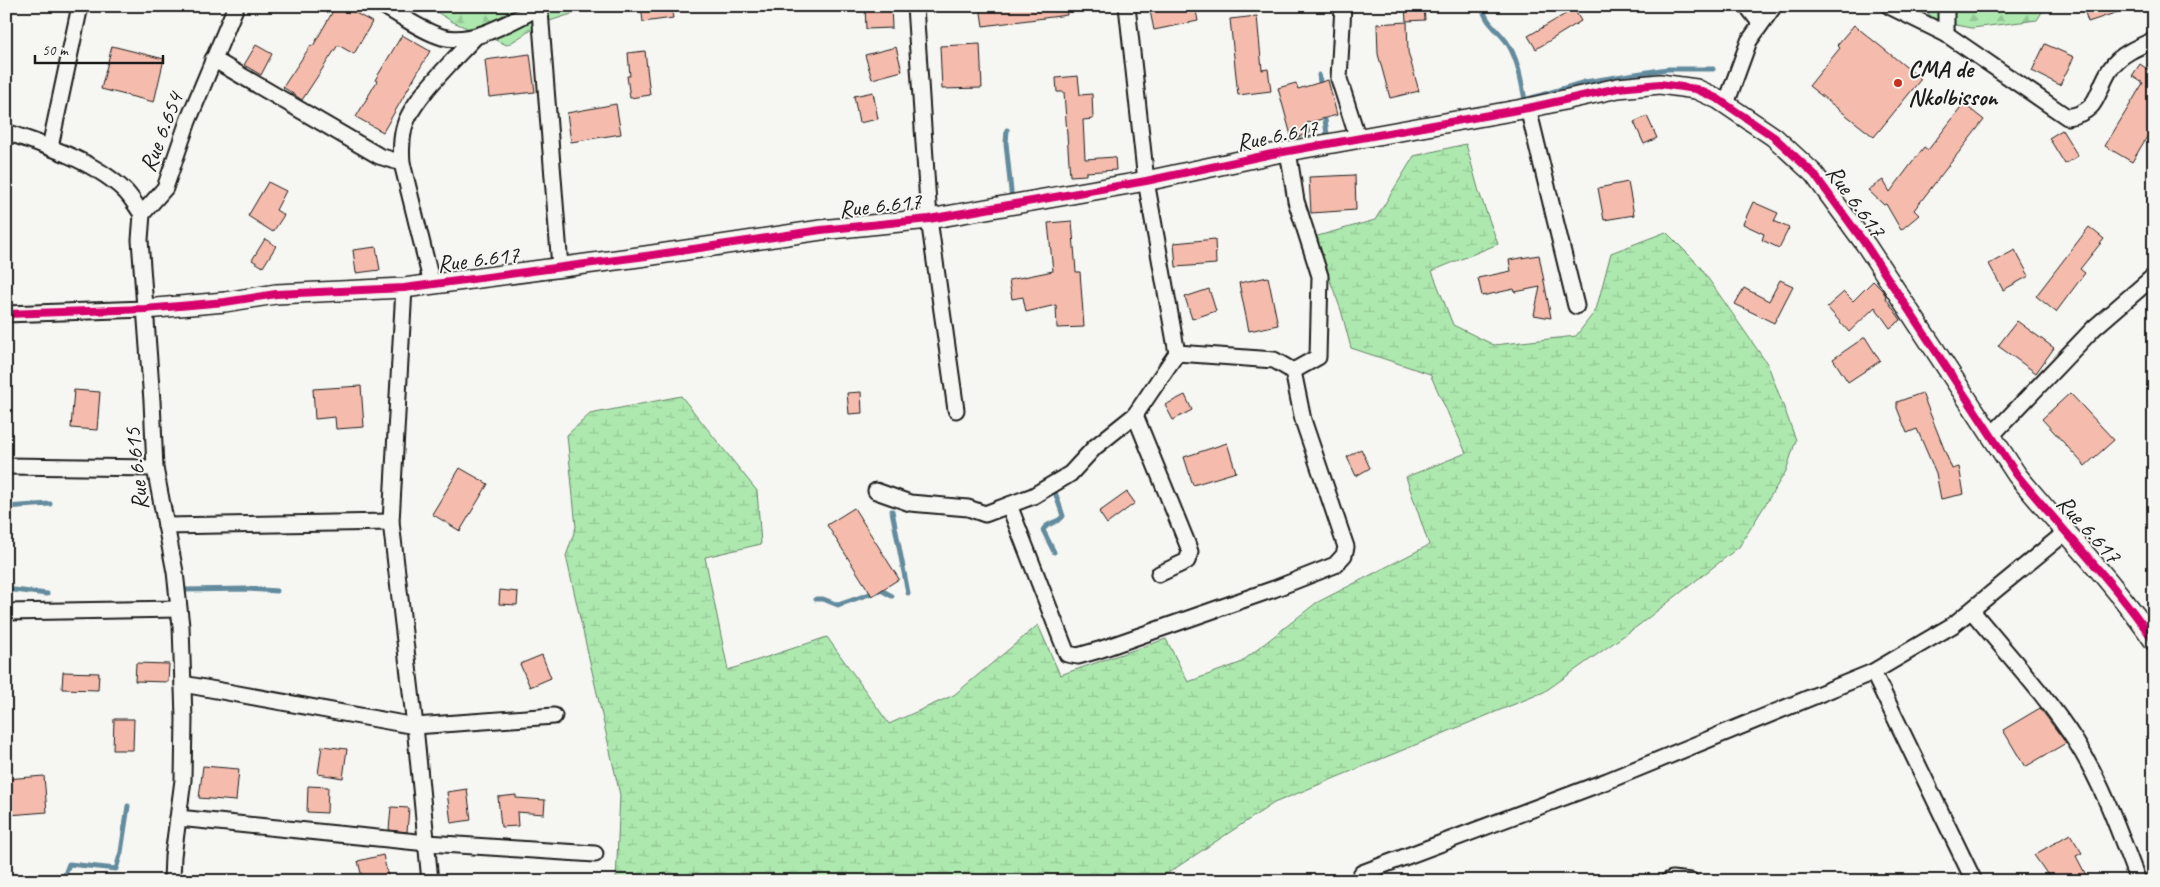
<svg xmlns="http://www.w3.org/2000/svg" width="2160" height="887" viewBox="0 0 2160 887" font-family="Caveat,sans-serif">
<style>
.forest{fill:url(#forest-firs);stroke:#648266}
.wetland{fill:url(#wetland-marsh);stroke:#648266}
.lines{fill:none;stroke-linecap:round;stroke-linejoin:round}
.stream{stroke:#648b9e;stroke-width:5}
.building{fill:#f5bcad;stroke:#1c1c1c}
.minor-casing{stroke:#1c1c1c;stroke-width:19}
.tertiary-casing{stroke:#1c1c1c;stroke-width:22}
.minor{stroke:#f6f6f2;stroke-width:15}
.tertiary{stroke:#f6f6f2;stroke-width:19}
.cycleway-casing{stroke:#f6f6f2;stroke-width:11}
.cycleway{stroke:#d6006c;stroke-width:8}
.poi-dot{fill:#c8321e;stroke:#f6f6f2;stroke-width:2}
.labels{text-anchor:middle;stroke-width:4;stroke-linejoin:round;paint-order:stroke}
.poi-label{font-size:24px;font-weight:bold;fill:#1c1c1c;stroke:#f6f6f2;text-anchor:start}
.street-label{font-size:24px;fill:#1c1c1c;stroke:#f6f6f2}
</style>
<defs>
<pattern id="forest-firs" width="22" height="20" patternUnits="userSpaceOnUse" patternTransform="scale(1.25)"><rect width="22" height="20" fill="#ade9af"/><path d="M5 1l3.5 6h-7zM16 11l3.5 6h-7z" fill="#94c796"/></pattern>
<pattern id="wetland-marsh" width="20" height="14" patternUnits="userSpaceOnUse" patternTransform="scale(1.25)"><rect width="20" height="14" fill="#ade9af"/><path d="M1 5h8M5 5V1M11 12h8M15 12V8" fill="none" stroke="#94c796"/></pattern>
</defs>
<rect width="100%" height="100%" fill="#f6f6f2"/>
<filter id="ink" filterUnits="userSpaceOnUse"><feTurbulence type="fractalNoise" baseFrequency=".02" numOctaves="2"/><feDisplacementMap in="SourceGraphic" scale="10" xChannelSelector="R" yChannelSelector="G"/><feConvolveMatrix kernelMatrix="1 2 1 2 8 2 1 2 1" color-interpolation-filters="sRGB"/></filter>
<g filter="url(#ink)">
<g class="forest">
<polygon points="427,6 597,6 543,23 507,45 453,22"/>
<polygon points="1922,6 2046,6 2037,20 1972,28 1935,21"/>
</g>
<polygon class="wetland" points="1466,144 1479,192 1498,244 1432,271 1453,325 1494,345 1576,336 1596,310 1611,253 1666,232 1698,264 1768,365 1796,440 1786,471 1739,547 1639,625 1544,692 1274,803 1156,881 616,881 620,795 566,556 576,527 567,435 590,414 681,396 757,491 761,544 705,557 728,670 827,637 889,724 954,695 1038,625 1060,675 1166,639 1188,682 1240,663 1316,603 1429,545 1406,477 1466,453 1430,374 1351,348 1341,310 1314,237 1375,220 1414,156"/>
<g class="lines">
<g class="stream">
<path d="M 1482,6 C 1485,22 1497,29 1506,41 C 1518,58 1521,80 1525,100 L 1585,82 L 1667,69 L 1713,69"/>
<polyline points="1319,75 1321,89"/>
<polyline points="1324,113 1328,141"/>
<polyline points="1007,130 1006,143 1012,201"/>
<path d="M 1053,486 L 1063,516 C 1059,523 1047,522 1043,530 L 1054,552"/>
<polyline points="6,507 50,504"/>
<polyline points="892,511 908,593"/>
<polyline points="6,589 47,594"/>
<polyline points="183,590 248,589 277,591"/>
<polyline points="816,599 823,599 838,605 881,590 892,596"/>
<polyline points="64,877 69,864 116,869 121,852 128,806"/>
</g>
</g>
<g class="building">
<polygon points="336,6 343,6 372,22 354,54 338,45 302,100 283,87 311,45 313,46"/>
<polygon points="641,6 671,6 673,18 643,22"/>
<polygon points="865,6 891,6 892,28 866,29"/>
<polygon points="980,6 1066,6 1067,15 983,26"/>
<polygon points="1149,6 1195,6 1198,21 1154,30"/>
<polygon points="1405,6 1424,6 1425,20 1406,21"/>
<polygon points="2083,6 2127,6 2127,9 2088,22"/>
<polygon points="1574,9 1581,21 1536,49 1528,36"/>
<polygon points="1257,16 1262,70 1268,69 1271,91 1238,95 1230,19"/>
<polygon points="1407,22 1408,52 1419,91 1390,98 1378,54 1377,24"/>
<polygon points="1854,25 1921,79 1874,137 1809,86 1840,48 1837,45"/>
<polygon points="402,35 430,51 383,132 356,117 377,81 375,80"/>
<polygon points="980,44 982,88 942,89 940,46"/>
<polygon points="2045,44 2074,57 2060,85 2032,71"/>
<polygon points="256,45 272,54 261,75 244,65"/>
<polygon points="112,46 164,59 154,102 101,89"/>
<polygon points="896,47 902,71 872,79 865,55"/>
<polygon points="645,51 650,95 630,98 627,76 630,76 628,53"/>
<polygon points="530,54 535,92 489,97 485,60"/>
<polygon points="2140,64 2150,71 2154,65 2154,125 2132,162 2105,146 2143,83 2132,76"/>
<polygon points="1078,76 1080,95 1092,94 1093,119 1083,120 1085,159 1115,157 1116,170 1086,172 1086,175 1070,176 1064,92 1057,92 1056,78"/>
<polygon points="1328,80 1337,115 1307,123 1310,133 1292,139 1278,88 1296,83 1298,89"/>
<polygon points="873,92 878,119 859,123 854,96"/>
<polygon points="616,104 621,134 571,142 567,113"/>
<polygon points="1964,104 1984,120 1914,210 1919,215 1901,230 1886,204 1884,205 1868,190 1883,180 1890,192 1924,147 1928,150"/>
<polygon points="1647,116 1657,138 1644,144 1634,122"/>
<polygon points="2062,130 2078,156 2065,164 2049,138"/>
<polygon points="1355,175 1356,210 1311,213 1309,177"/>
<polygon points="268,182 286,191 276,210 284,215 273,232 248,216"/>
<polygon points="1628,182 1634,215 1604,220 1598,188"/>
<polygon points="1753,202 1778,213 1774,221 1789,228 1779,248 1762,240 1764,234 1743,224"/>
<polygon points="1072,221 1076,272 1080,272 1084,327 1057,328 1056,305 1026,312 1023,297 1012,299 1009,280 1053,271 1048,223"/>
<polygon points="2089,227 2104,239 2080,269 2085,273 2056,312 2036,296"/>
<polygon points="265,239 276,246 263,267 252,260"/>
<polygon points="1215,239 1216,264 1176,267 1174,243"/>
<polygon points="376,247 380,270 356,273 353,250"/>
<polygon points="2015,250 2029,276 2003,290 1989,264"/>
<polygon points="1539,255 1551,318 1534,315 1540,287 1515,292 1514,289 1482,296 1478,278 1511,271 1509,260"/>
<polygon points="1268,277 1278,325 1249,331 1239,283"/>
<polygon points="1780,280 1793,286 1774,323 1735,304 1744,288 1769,301"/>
<polygon points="1873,281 1882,290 1886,296 1885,297 1901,320 1890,328 1875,307 1849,332 1827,307 1844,292 1853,301"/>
<polygon points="1209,289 1216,311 1192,319 1185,297"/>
<polygon points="2017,321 2054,348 2036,373 1998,346"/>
<polygon points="1865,337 1880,361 1848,382 1833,359"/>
<polygon points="361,386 364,427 336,429 335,417 315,419 313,389"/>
<polygon points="74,390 100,392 97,430 71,428"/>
<polygon points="861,392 862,413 849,414 847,393"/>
<polygon points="1922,393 1952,469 1959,467 1964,494 1941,499 1936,473 1917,429 1907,433 1897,408 1897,402"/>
<polygon points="2070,393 2114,440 2085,466 2042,419"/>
<polygon points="1185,395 1192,410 1173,420 1165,405"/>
<polygon points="1227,443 1236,472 1193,485 1184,457"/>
<polygon points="1361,449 1370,468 1356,476 1347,457"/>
<polygon points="460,468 488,484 460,531 432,514"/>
<polygon points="1127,492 1135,503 1107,524 1099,512"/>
<polygon points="854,508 899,579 872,596 827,525"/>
<polygon points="500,590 518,592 517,605 499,604"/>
<polygon points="542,655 551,678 530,687 520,664"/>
<polygon points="136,663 169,664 168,682 135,681"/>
<polygon points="63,672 99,673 98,690 62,689"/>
<polygon points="2040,708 2066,743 2025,767 2003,730"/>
<polygon points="114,719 134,719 133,750 113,750"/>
<polygon points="322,746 347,749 343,778 318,774"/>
<polygon points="203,766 239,769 236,801 199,798"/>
<polygon points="44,776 47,812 9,815 6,779"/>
<polygon points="308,786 328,787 327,813 307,812"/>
<polygon points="467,789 471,820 451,823 447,792"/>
<polygon points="516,795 516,798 545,800 544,814 517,812 518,826 501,827 498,797"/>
<polygon points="391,807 409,808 407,832 389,830"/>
<polygon points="2070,834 2082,853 2076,856 2089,881 2052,881 2034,855"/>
<polygon points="383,855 389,881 363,881 358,861"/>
</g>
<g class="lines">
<defs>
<g id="minor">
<path d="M 384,6 C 401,16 424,32 442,37 C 473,46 513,20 540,7"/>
<polyline points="541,6 540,11 560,267"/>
<polyline points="915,6 929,219 956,410"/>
<polyline points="1343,6 1339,79 1358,139"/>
<polyline points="1747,6 1760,23"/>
<path d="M 1889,6 L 1946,34 L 2067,117 C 2101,112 2095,91 2111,68 C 2120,54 2140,46 2154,40"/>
<polyline points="1946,6 1946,34"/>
<polyline points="213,59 379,156 402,163"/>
<polyline points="1726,104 1749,41 1774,6"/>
<polyline points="1528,108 1576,306"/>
<path d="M 6,132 C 45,145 93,161 123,189 C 131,196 136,206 142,214 L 140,240 L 152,401 L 155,468 L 175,572 L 181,626 L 184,719 L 183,780 L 173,856 L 172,881"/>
<polyline points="50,147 80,6"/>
<polyline points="142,214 165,188 188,121 236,6"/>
<path d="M 432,284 L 402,163 C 401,151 401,140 404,128 C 411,100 454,60 474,38"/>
<polyline points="404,288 391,522 415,726 430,881"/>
<polyline points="6,314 145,309"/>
<polyline points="1177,353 1274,360 1293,371"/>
<polyline points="1135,415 1187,543 1190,552 1187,561 1159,574"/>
<polyline points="1991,436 2094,328 2154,276"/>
<polyline points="6,466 155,468"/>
<polyline points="876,491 910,503 968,508 985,514 1033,496 1070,474 1095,447 1135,415 1177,353 1146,181 1127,6"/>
<polyline points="1009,505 1067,654 1078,656 1099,650 1274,589 1335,565 1344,555 1346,547 1303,420 1293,371 1318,357 1320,276 1296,201 1288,151"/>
<polyline points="166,526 391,522"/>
<path d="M 1972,611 C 2007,654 2046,695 2076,742 C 2103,784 2120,834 2138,881"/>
<polyline points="6,612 178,609"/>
<polyline points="1873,672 1974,881"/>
<polyline points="183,684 415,726 554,716"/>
<polyline points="178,818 427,843 595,854"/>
<polyline points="1357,881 1362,873 1607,781 1873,672 1953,625 2066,532"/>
<polyline points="1668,881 1672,879 1691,881"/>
</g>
<path id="tertiary" d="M 145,309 L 225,302 L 276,294 L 404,288 L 646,256 L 821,230 L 929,219 L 1146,181 L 1272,154 L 1528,108 L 1618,88 L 1660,84 L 1696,89 L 1718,99 L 1774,137 L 1814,174 L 1866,245 L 2017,475 C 2063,531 2113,581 2154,641"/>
</defs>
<use href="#minor" class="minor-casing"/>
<use href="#tertiary" class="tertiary-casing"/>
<use href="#minor" class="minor"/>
<use href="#tertiary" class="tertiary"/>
<defs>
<path id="cycleway" d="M 6,314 L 145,309 L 225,302 L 276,294 L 404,288 L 646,256 L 821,230 L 929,219 L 1146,181 L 1272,154 L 1528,108 L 1618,88 L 1660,84 L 1696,89 L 1718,99 L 1774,137 L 1814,174 L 1866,245 L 2017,475 C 2063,531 2113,581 2154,641"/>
</defs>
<use href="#cycleway" class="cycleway-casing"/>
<use href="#cycleway" class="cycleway"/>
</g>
</g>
<circle class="poi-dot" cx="1898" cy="83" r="5"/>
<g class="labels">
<g class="poi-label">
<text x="1908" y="77">CMA de<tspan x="1908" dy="28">Nkolbisson</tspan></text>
</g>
<g class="street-label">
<text transform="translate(161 132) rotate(-69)" y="8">Rue 6.654</text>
<text transform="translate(1277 135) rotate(-11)" y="8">Rue 6.617</text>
<text transform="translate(1856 201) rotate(54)" y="8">Rue 6.617</text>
<text transform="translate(880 205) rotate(-6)" y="8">Rue 6.617</text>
<text transform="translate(478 259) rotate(-7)" y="8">Rue 6.617</text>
<text transform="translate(136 469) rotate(-96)" y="8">Rue 6.615</text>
<text transform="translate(2089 529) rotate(48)" y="8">Rue 6.617</text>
</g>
</g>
<rect width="2160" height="887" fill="none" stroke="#f6f6f2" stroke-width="25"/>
<rect x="12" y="12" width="2135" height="862" fill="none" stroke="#1c1c1c" stroke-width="2" filter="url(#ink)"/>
<path d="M35 55v8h128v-8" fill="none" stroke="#1c1c1c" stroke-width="2.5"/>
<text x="42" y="55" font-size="15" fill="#1c1c1c" stroke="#f6f6f2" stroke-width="4" paint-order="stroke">50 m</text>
</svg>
